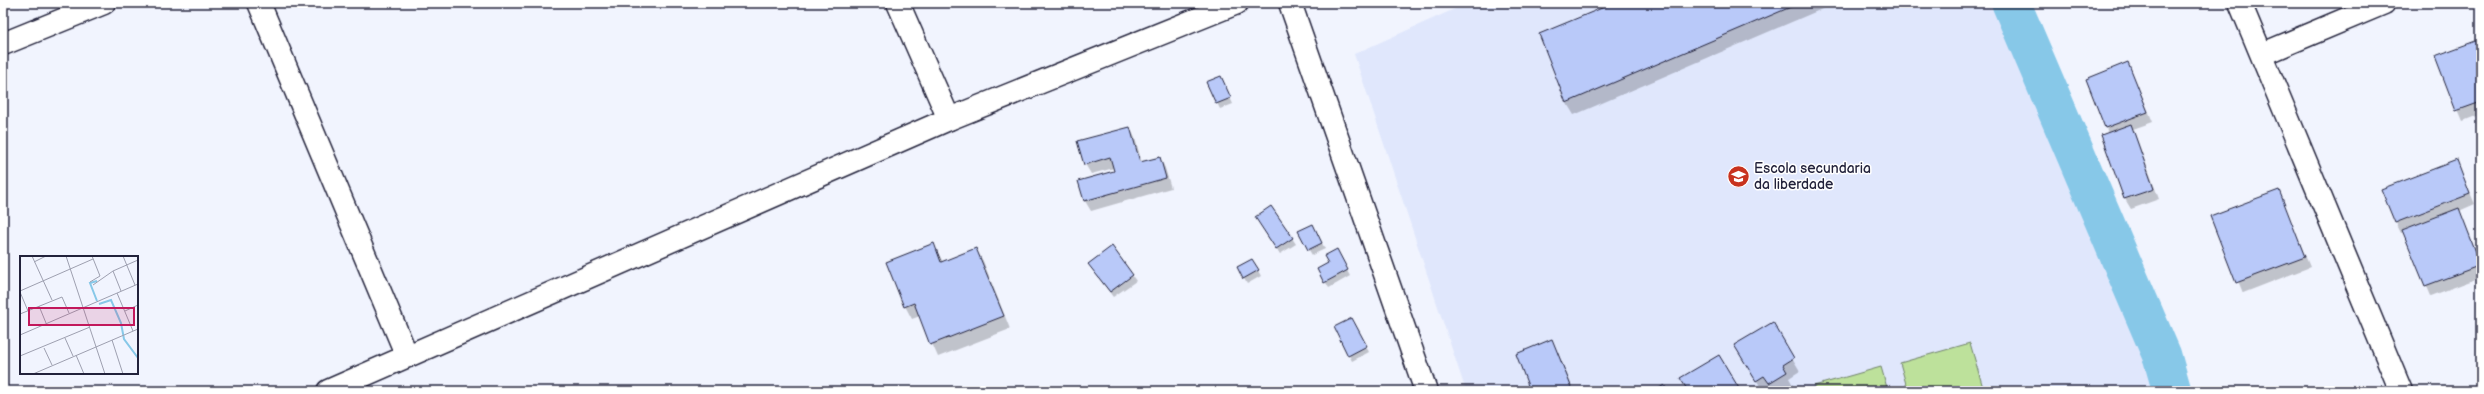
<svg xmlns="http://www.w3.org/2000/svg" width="2484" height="394" viewBox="0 0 2484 394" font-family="'Balsamiq Sans',sans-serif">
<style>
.built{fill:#e0e7fc}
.green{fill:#bde19b;stroke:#70826b}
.shadow{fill:#0003}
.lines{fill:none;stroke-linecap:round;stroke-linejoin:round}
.canal{stroke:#87c8e8;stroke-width:39}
.building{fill:#b9c9f9;stroke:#22223b}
.minor-casing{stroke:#22223b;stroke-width:25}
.tertiary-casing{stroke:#22223b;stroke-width:25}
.minor{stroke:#fff;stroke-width:22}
.tertiary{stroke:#fff;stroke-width:22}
.labels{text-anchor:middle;stroke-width:3;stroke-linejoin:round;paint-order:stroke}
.poi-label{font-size:14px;fill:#22223b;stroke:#fff;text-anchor:start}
.inset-river{fill:none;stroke:#87c8e8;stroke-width:2}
.inset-road{fill:none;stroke:#9ea0b0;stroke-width:1}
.view{fill:#c2185b;fill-opacity:0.15;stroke:#c2185b;stroke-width:2}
.inset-edge{fill:none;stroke:#22223b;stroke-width:2}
</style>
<rect width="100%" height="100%" fill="#f1f4fe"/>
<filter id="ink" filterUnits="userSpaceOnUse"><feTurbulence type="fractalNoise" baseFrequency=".025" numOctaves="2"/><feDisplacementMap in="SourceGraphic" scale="8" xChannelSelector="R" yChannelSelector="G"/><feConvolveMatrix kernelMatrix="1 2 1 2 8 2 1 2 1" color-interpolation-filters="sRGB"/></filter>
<g filter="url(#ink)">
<polygon class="built" points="1468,3 2007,3 2134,299 2160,391 1466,391 1354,54"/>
<g class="green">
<polygon points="1970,343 1984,391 1908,391 1900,363"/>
<polygon points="1881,367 1888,391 1816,391 1814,386"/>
</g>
<g class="shadow">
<polygon points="1617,3 1836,3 1574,115 1566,102"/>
<polygon points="2481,40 2481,114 2463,121 2436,57"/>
<polygon points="2128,63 2153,122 2133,129 2159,199 2131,209 2125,199 2106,127"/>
<polygon points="1223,83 1233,104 1220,109 1217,103"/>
<polygon points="1130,128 1135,138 1142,163 1160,158 1165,168 1171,188 1091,211 1085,201 1115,172 1114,168 1091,174 1085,164"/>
<polygon points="2456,161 2475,204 2459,211 2481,262 2481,277 2431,296 2404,232 2401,233 2396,223"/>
<polygon points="2278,191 2310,267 2243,293 2212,217"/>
<polygon points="1271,207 1296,244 1280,254 1256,218"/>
<polygon points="1316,231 1325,249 1312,255 1309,250"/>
<polygon points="933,244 943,262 976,249 983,261 1010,329 938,357 920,316 912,319 905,306"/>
<polygon points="1112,247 1136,281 1113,297 1092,269"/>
<polygon points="1336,251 1350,276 1329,288 1318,269 1329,263"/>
<polygon points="1252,260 1261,276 1247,284 1238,268"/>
<polygon points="1355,324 1369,352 1352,361 1349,355"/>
<polygon points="1772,324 1800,371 1789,378 1793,385 1784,391 1774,391 1772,388 1763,391 1736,346"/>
<polygon points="1551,340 1558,353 1574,391 1531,391"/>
<polygon points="1718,356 1739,391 1689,391 1682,378"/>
</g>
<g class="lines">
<polyline class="canal" points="2011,3 2162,356 2172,391"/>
</g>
<g class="building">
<polygon points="1614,3 1800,3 1566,103 1539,34"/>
<polygon points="2481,39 2481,102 2456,111 2435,56"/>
<polygon points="2128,62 2148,112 2105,128 2086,79"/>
<polygon points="1221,76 1231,98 1216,104 1206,82"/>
<polygon points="2131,124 2154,189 2124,199 2101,135"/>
<polygon points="1130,127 1140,162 1160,157 1166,178 1084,201 1078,181 1114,171 1110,157 1084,165 1077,141"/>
<polygon points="2457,160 2470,194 2395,223 2381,189"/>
<polygon points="2279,190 2305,257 2236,283 2210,216"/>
<polygon points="1271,206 1293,238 1276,249 1255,217"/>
<polygon points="2459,208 2481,265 2425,286 2402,230"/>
<polygon points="1313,224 1322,243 1308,250 1298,231"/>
<polygon points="934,243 941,262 976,248 1004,316 930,345 914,303 904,307 886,262"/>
<polygon points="1112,246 1133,275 1110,292 1088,264"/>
<polygon points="1337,249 1348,270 1324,283 1317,269 1328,263 1324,256"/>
<polygon points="1252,259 1259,270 1243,279 1237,267"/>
<polygon points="1352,318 1367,346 1348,356 1334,327"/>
<polygon points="1773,322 1794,358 1783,365 1787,372 1769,383 1764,376 1756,381 1734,345"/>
<polygon points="1552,339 1573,391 1530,391 1516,354"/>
<polygon points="1719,355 1740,390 1688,391 1680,378"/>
<polygon points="1664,385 1668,391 1655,391"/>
</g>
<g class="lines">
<defs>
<g id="minor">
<polyline points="259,3 407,356"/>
<polyline points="898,3 949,119"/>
<polyline points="2240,3 2401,391"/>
<polyline points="3,44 104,3"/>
<polyline points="2263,54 2384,3"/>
<polyline points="328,391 949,119 1237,3"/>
</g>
<polyline id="tertiary" points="1290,3 1426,391"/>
</defs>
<use href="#minor" class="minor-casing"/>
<use href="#tertiary" class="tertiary-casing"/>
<use href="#minor" class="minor"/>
<use href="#tertiary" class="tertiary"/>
</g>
</g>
<defs>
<symbol id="school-disc" viewBox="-11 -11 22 22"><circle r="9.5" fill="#c8321e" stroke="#fff"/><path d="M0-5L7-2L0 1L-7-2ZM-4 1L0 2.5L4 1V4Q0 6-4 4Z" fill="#fff"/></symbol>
</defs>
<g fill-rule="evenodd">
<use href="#school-disc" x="1726" y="164" width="25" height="25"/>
</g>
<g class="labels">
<g class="poi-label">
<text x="1754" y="173">Escola secundaria<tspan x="1754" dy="16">da liberdade</tspan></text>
</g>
</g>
<g transform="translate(20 256)">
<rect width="118" height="118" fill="#f1f4fe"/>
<path class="inset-river" d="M 77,25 L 70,27 L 77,45M 79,48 L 91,44 L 101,67 L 104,83 L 118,102"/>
<path class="inset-road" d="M 12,0 L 32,44M 46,0 L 85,118M 103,0 L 115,29M 14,6 L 26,0M 93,15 L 101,35M 70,26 L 80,20 L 72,0M 73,29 L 93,15 L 118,4M 0,35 L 73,3M 0,36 L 8,55M 97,37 L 113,75M 19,50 L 26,67M 105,55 L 118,49M 0,58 L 42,41 L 49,57M 0,79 L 118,28M 45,82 L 53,100M 92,84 L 103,118M 24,92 L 32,109M 56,99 L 64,118M 0,100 L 70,71M 13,118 L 118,73"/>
<path class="view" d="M 9,52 L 114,52 L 114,69 L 9,69 Z"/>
<rect width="118" height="118" class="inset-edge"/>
</g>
<rect width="2484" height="394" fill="none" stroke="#fff" stroke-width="16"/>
<rect x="8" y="8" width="2468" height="378" fill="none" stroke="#22223b" stroke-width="1.5" filter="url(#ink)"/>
</svg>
